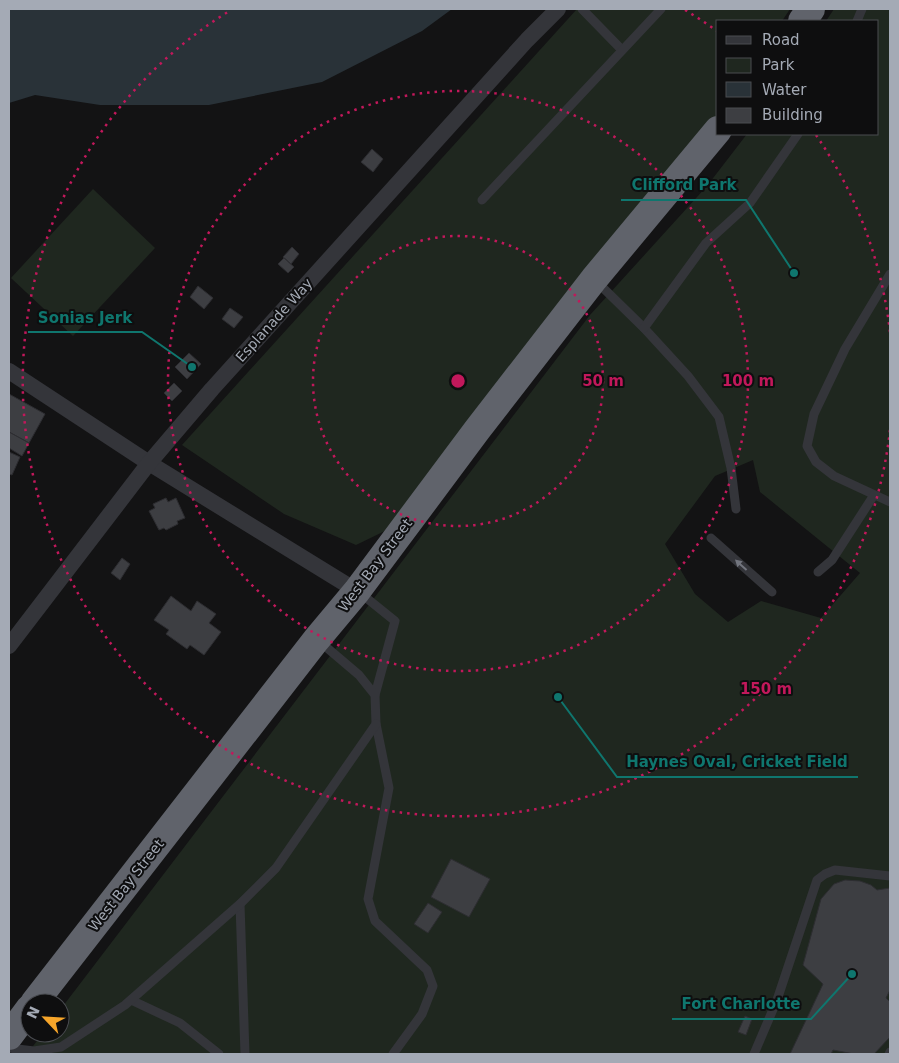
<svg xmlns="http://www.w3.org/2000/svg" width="899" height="1063" viewBox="0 0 899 1063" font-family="'DejaVu Sans',sans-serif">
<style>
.green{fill:#1f271f;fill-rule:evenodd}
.water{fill:#293238}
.building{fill:#3d3e42;stroke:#2d2d31}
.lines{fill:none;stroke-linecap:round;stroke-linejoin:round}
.lane{stroke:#34353a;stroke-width:9}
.street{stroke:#34353a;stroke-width:16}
.highway{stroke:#60636b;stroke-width:28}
.oneway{fill:#72757e}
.ring{fill:none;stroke:#c2185b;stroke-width:2.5;stroke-dasharray:2.5 5}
.labels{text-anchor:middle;stroke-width:4;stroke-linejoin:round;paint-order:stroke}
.street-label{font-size:14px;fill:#a4aab5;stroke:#0e0e0f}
.centre{fill:#c2185b;stroke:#0e0e0f;stroke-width:2.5}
.ring-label{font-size:15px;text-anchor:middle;font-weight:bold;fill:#c2185b;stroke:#0e0e0f;stroke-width:4;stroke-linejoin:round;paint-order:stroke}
.leader{fill:none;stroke:#0f766e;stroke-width:2}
.callout-dot{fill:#0f766e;stroke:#0e0e0f;stroke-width:2}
.callout-label{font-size:15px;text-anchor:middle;font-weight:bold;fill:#0f766e;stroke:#0e0e0f;stroke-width:4;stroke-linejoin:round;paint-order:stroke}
</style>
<rect width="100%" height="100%" fill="#131314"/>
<g class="green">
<polygon points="577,9 790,9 782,21 718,21 718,114 469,424 389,529 356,545 284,514 182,445"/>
<path d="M 834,9 L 890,9 L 890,1054 L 27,1054 L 43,1033 L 60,1033 L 60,1010 L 590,315 L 707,186 L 747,134 L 878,134 L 878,21 L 826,21 ZM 753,460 L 760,492 L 860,573 L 821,618 L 761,601 L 728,622 L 695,594 L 665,544 L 715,476 Z"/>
<polygon points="93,189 155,248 73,336 11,278"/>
</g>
<polygon class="water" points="9,9 452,9 422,31 322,82 209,105 100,105 35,95 9,103"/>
<g class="building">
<polygon points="372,149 383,159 373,172 361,162"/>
<polygon points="292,247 299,254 291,264 283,257"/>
<polygon points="284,258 294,267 288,273 278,264"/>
<polygon points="198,286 213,298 204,309 190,297"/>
<polygon points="230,308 243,317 234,328 222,319"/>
<polygon points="189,353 201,364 187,379 175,367"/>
<polygon points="174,383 182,391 172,401 164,393"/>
<polygon points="9,394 45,414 29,443 9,432"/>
<polygon points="9,432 29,443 22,456 9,448"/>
<polygon points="9,452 20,457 12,475 9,474"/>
<polygon points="166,498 168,502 176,498 185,518 177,521 178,524 166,530 164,528 159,530 149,511 155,508 153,504"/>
<polygon points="122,558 130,564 120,580 111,573"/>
<polygon points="171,596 191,611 197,601 216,614 209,623 221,632 204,655 190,645 187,649 166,634 169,630 154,620"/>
<polygon points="451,859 490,879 469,917 431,897"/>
<polygon points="845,880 860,881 871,885 877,890 890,888 890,990 886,998 890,1002 890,1037 874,1054 854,1054 833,1050 831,1054 790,1054 823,984 803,965 821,899 834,884"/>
<polygon points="428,903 442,912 428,933 414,924"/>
<polygon points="745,1016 752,1019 746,1035 738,1032"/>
</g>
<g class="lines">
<g class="lane">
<polyline points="582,9 622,50"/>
<polyline points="857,21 862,9"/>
<polyline points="482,200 661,9"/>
<polyline points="890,274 845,349 814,414 807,446 816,462 834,476 890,502"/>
<polyline points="596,281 644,328 688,376 719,417 731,468 736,509"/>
<polyline points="644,328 706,243 750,203 798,134"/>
<polyline points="711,538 772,592"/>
<polyline points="818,572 832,560 874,495"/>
<polyline points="359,592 395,621 375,695"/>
<polyline points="319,641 359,675 375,695 376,724 389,788 368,899 375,921 427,970 433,986 422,1014 393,1054"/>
<polyline points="240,904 245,1054"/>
<polyline points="131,1000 180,1023 219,1054"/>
<polyline points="9,1048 34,1051 61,1047 125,1005 240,904 276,868 376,724"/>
<polyline points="754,1054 777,1000 817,880 825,874 835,870 890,876"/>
<polyline points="889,1054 890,1052"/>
</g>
<g class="street">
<polyline points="9,371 149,463 357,591"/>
<polyline points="9,646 149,463 212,389 527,40 558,9"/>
</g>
<g class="highway">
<polyline points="802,21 811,9"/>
<polyline points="34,1003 316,640 357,591 477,430 594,279 718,130"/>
<polyline points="9,1036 30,1008"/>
</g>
</g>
<defs><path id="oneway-solid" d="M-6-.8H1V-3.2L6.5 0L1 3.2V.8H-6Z" transform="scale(1.25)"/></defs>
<use class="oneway" href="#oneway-solid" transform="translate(741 565) rotate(-138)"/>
<g class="ring">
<circle cx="458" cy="381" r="145"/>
<circle cx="458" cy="381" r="290"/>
<path d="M890 430A435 435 0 1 1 231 10M685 10A435 435 0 0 1 717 31M816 135A435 435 0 0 1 890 332"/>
</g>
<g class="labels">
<g class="street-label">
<text transform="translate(274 320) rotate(-48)" y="5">Esplanade Way</text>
<text transform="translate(375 565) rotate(-53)" y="5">West Bay Street</text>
<text transform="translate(126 885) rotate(-52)" y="5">West Bay Street</text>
</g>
</g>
<circle cx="458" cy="381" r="8" class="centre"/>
<g class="ring-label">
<text x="603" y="386">50 m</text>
<text x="748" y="386">100 m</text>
<text x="766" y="694">150 m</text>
</g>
<path class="leader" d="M794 273L746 200H621M192 367L142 332H28M558 697L617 777H858M852 974L811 1019H672"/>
<g class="callout-dot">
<circle cx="794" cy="273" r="5"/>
<circle cx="192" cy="367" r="5"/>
<circle cx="558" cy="697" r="5"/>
<circle cx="852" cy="974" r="5"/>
</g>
<g class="callout-label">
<text x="684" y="190">Clifford Park</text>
<text x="85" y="323">Sonias Jerk</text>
<text x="737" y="767">Haynes Oval, Cricket Field</text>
<text x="741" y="1009">Fort Charlotte</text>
</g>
<rect width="899" height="1063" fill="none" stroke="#a4aab5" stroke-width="20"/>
<rect x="716" y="20" width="162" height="115" fill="#0e0e0f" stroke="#4a4c51"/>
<rect x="726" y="36" width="25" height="8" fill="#34353a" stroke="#4a4c51"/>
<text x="762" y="45" font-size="15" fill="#a4aab5">Road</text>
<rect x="726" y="58" width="25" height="15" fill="#1f271f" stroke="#4a4c51"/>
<text x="762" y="70" font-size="15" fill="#a4aab5">Park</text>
<rect x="726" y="82" width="25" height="15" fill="#293238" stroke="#4a4c51"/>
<text x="762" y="95" font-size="15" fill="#a4aab5">Water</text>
<rect x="726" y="108" width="25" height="15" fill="#3d3e42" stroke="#4a4c51"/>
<text x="762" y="120" font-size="15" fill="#a4aab5">Building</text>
<g transform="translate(45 1018) rotate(295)"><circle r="24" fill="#0e0e0f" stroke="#4a4c51"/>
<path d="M0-4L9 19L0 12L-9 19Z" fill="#f6a52a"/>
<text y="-8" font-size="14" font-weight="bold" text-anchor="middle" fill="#a4aab5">N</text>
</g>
</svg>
